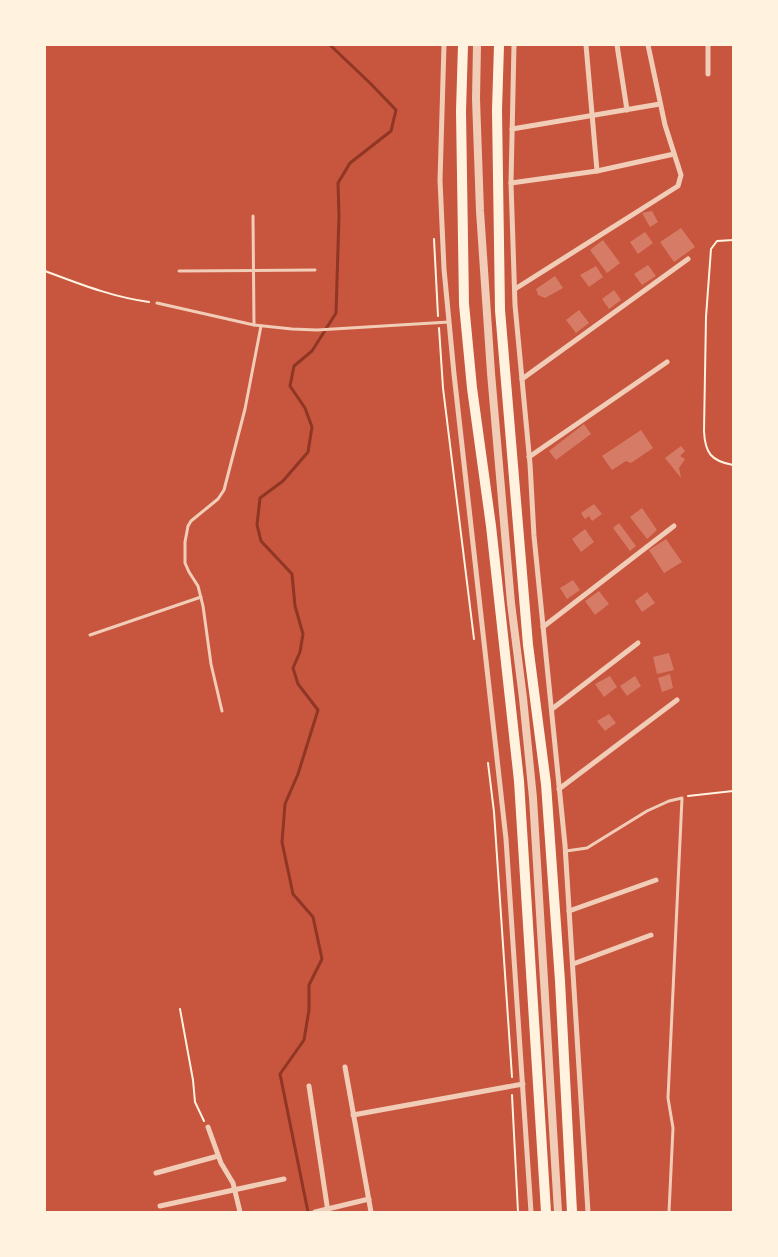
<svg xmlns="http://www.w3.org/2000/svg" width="778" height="1257" viewBox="0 0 778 1257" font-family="Cabin,sans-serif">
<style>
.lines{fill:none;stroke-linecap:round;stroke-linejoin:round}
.stream{stroke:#8f3625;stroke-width:3}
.building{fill:#d67c66}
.path{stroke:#fff3e0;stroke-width:2}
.service{stroke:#f1ccb7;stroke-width:3}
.minor{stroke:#f1ccb7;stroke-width:5}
.tertiary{stroke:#f1ccb7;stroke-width:8}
.primary{stroke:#fff3e0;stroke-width:10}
</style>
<rect width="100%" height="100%" fill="#c8553d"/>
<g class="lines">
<polyline class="stream" points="308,1212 280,1074 304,1040 309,1010 309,985 322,959 313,917 293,894 282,842 285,804 298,774 318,710 298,684 293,668 300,652 303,634 295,606 292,574 261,541 257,525 260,498 283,481 308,452 312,427 305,408 290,386 294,366 312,351 336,313 339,216 338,183 350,163 391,131 396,110 370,83 330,45"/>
</g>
<g class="building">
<polygon points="652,211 658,222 650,227 642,213"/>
<polygon points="681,228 695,247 674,262 660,242"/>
<polygon points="645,232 653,243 638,254 630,242"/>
<polygon points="603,240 620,263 607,273 590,250"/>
<polygon points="648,265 656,276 642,285 634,274"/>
<polygon points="596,266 603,277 589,287 580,275"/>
<polygon points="555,276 563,288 545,298 538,295 536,289"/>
<polygon points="614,290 621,300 609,309 602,299"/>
<polygon points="579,310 589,323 576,333 566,320"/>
<polygon points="584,424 591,434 556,460 549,451"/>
<polygon points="641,430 653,448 631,463 626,461 612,470 602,456"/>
<polygon points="681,446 685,451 680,456 685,459 679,468 681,478 665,458"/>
<polygon points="594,504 602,514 592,521 589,516 585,519 581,513"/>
<polygon points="642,508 657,530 647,539 630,517"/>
<polygon points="619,523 636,546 630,551 613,528"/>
<polygon points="585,529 594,542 581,552 572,539"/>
<polygon points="666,539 682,562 664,573 649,550"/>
<polygon points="573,580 580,590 567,599 560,588"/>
<polygon points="599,591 609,604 595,615 585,601"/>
<polygon points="647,592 655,603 642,612 635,601"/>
<polygon points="669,653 674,670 657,674 653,657"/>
<polygon points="670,674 673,688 662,692 658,678"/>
<polygon points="610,676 617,687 604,697 595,684"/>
<polygon points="635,676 641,686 627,696 620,686"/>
<polygon points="609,714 616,723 605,731 597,721"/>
</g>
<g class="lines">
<g class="path">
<polyline points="434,239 438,316"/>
<path d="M 733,240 L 717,241 L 711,249 L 706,317 L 704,431 C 705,453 711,461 733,465"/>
<path d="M 45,271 C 80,284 112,297 149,302"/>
<polyline points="439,328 443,388 474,639"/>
<polyline points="488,763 494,812 512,1077"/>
<polyline points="688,796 733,791"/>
<polyline points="180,1009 193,1080 195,1102 204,1121"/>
<polyline points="512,1095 518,1212"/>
</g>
<g class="service">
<polyline points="253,216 254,325"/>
<polyline points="179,271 315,270"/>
<polyline points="157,303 254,325 292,329 317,330 449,322"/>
<polyline points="90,635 201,597"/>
<polyline points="222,711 211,664 203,606 198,586 189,572 185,563 185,542 188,526 191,521 218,499 224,490 245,409 261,326"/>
<polyline points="566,851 587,848 647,811 669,801 682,798 668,1098 673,1128 669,1212"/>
</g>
<g class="minor">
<polyline points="444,45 440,180 444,269 454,374 506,839 531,1212"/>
<polyline points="514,45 511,183 515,305 530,464 534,536 565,845 588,1212"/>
<polyline points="586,45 597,171"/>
<polyline points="617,45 627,110"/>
<polyline points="708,74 708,45"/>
<polyline points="512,129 660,104"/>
<polyline points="511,183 597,171 674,154"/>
<polyline points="515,289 678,186 681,175 665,125 648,45"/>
<polyline points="522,379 688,259"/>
<polyline points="529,457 667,362"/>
<polyline points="543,627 674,526"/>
<polyline points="552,709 638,643"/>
<polyline points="559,789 677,700"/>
<polyline points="569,911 656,880"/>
<polyline points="573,964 651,935"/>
<polyline points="345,1067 371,1212"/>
<polyline points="309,1086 328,1212"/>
<polyline points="353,1115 523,1084"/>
<polyline points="208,1127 221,1163 233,1183 240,1212"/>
<polyline points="156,1173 218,1156"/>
<polyline points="160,1206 284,1179"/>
<polyline points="315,1212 369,1199"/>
</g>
<polyline class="tertiary" points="477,45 476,99 480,211 491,373 511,603 523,698 533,798 558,1212"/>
<g class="primary">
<polyline points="463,45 461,111 464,304 472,388 491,526 519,781 546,1212"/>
<polyline points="499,45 497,110 500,310 528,645 546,784 560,981 572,1212"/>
</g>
</g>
<rect width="778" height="1257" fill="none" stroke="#fff3e0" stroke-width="92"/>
</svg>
